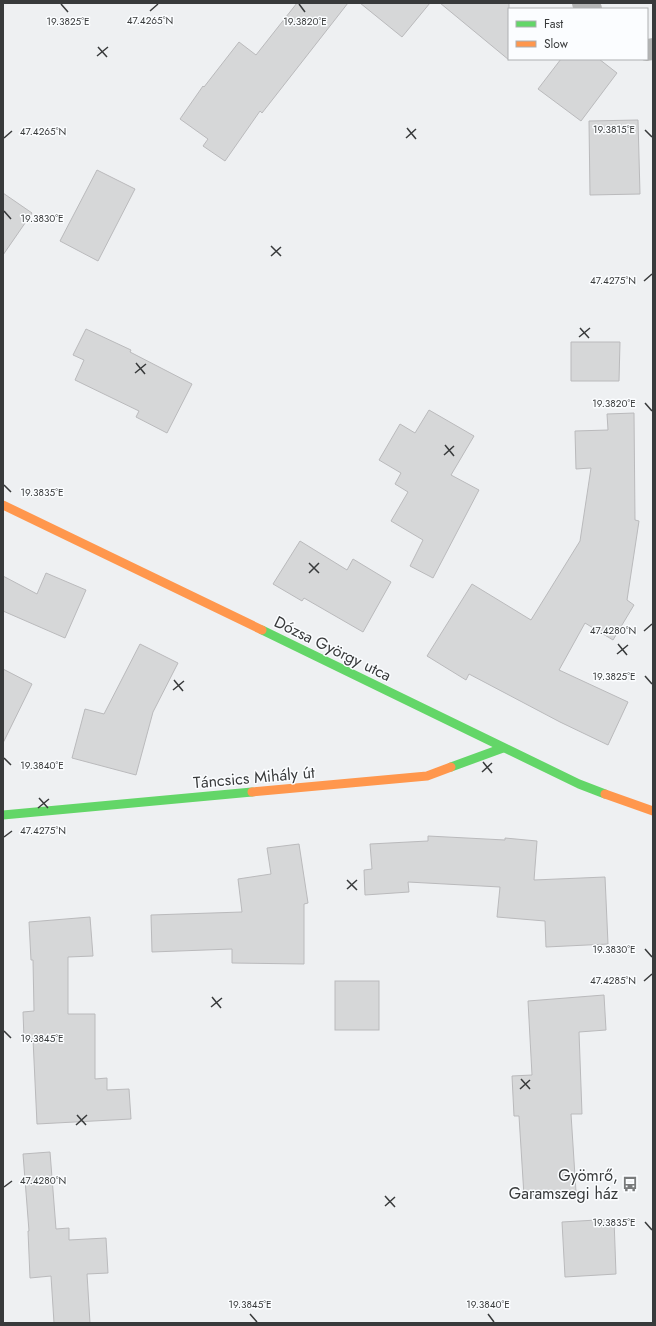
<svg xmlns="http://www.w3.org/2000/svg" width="656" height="1326" viewBox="0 0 656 1326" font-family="Jost,sans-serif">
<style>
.building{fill:#d6d7d8;stroke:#bababc}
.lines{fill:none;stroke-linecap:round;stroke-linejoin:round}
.street{stroke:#b3b4b4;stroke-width:22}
.fast{stroke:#63d668;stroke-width:9}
.slow{stroke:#ff974d;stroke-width:9}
.ticks{fill:none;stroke:#383a3b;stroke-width:1.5}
.labels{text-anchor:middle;stroke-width:3;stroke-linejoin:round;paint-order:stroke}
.street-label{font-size:16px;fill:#383a3b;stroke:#fbfdff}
.poi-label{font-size:16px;fill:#383a3b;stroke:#fbfdff;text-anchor:end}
.ticks-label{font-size:10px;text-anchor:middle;fill:#383a3b;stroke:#fbfdff;stroke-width:3;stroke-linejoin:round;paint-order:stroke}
</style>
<rect width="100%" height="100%" fill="#eef0f2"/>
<g class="building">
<polygon points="297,3 348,3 262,113 260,111 225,161 203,146 208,139 180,119 203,86 204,87 239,42 256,55"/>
<polygon points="360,3 430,3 402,37"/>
<polygon points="440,3 509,3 509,60"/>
<polygon points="561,59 599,59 617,73 581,121 538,89"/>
<polygon points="638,120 640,194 590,195 589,121"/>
<polygon points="97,170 135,189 98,261 60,241"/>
<polygon points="3,193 32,213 3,255"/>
<polygon points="86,329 131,350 130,352 192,384 167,433 136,417 139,411 75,380 84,360 73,355"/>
<polygon points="571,342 620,342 619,381 571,381"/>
<polygon points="429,410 474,436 451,475 479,490 433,578 410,566 423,540 391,521 408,492 395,484 401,473 379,460 400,424 415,433"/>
<polygon points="634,413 635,520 639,521 627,600 634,605 613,640 585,623 559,670 628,702 608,745 560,722 469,674 466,680 427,656 472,584 531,620 580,541 591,468 576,469 575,431 608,430 607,414"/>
<polygon points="300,541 347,570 353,559 391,582 363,632 304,598 302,601 273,584"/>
<polygon points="46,573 86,590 65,638 3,611 3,576 37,594"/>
<polygon points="140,644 178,663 153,712 136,775 72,758 85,709 104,714"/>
<polygon points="3,669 32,684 3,743"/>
<polygon points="428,836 505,840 505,838 537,841 534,880 605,877 608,944 546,947 545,921 497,917 500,887 408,882 409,892 365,895 364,870 372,869 370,844 428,841"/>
<polygon points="299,844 308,903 304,904 304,964 232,963 232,949 152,952 151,915 242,912 238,879 271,874 267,848"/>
<polygon points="90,917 93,956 68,957 68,1014 95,1014 95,1079 107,1078 107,1090 129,1089 131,1119 37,1124 33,1039 24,1039 23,1012 34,1011 33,960 31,960 29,922"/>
<rect x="335" y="981" width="44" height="49"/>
<polygon points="604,995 606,1030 579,1032 582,1114 571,1114 576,1192 524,1196 519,1116 514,1116 512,1076 532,1075 528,1001"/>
<polygon points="50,1152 56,1229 69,1228 69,1240 106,1238 108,1273 87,1274 90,1323 54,1323 51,1276 30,1278 28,1231 29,1231 23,1154"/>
<polygon points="614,1219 616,1274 565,1277 562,1222"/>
</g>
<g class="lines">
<g class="street">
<polyline points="583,3 591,9"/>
<polyline points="647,50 653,49"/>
</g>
<g class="fast">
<polyline points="262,630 579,784 605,794"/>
<polyline points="451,767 503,748"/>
<polyline points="3,815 252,792"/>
</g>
<g class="slow">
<polyline points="3,505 262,630"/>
<polyline points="252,792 427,776 451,767"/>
<polyline points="605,794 653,811"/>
</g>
</g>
<path class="ticks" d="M 61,4 L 68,12M 299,4 L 305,12M 150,11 L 158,4M 98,47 L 107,57M 97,56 L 108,47M 407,128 L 416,139M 645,130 L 652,137M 4,138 L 12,131M 406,138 L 416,129M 4,211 L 11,219M 271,246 L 281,256M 271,256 L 281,247M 644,281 L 652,274M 580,328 L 589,338M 579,337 L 590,328M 136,363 L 145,374M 135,373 L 146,364M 645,403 L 652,411M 445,445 L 454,456M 444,455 L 454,446M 4,485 L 11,492M 309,563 L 319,573M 309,573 L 319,563M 644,631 L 652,624M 618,644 L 627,655M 617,654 L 628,645M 645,676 L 652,684M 174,680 L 183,691M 173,690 L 184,681M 4,758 L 11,765M 483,762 L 492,773M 482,772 L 492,763M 39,798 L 48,808M 38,808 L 49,799M 4,837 L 12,831M 347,880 L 357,890M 347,889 L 357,880M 645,949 L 652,957M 644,981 L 652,974M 212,997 L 221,1008M 211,1007 L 222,998M 4,1031 L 11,1038M 521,1079 L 530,1089M 520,1089 L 530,1080M 77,1115 L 86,1125M 76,1125 L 87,1115M 4,1187 L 12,1181M 385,1196 L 395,1207M 385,1206 L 395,1197M 645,1222 L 652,1230M 250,1314 L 257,1322M 488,1314 L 494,1322"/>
<defs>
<symbol id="bus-bare" viewBox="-9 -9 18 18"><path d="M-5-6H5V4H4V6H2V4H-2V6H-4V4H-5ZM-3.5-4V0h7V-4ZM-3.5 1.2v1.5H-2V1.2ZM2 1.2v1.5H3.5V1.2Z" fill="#787a7b" stroke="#fbfdff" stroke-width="2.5" paint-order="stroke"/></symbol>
</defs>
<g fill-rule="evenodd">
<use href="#bus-bare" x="619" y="1173" width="22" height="22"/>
</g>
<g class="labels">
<g class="street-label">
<text transform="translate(333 648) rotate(26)" y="6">Dózsa György utca</text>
<text transform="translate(254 777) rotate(-5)" y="6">Táncsics Mihály út</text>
</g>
<g class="poi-label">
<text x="618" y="1181">Gyömrő,<tspan x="618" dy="18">Garamszegi ház</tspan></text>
</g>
</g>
<g class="ticks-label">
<text x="150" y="24">47.4265°N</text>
<text x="68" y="25">19.3825°E</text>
<text x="305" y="25">19.3820°E</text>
<text x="614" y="133">19.3815°E</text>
<text x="43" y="135">47.4265°N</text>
<text x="42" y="222">19.3830°E</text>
<text x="613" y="284">47.4275°N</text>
<text x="614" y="407">19.3820°E</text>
<text x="42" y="496">19.3835°E</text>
<text x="613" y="634">47.4280°N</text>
<text x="614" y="680">19.3825°E</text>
<text x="42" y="769">19.3840°E</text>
<text x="43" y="834">47.4275°N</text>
<text x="614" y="953">19.3830°E</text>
<text x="613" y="984">47.4285°N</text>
<text x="42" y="1042">19.3845°E</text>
<text x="43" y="1184">47.4280°N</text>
<text x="614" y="1226">19.3835°E</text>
<text x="250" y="1308">19.3845°E</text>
<text x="488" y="1308">19.3840°E</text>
</g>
<rect width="656" height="1326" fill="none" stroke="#383a3b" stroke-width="8"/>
<rect x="508" y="8" width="140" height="52" fill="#fbfdff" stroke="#adafb1"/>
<rect x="516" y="21" width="20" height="6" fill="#63d668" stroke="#adafb1"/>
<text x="544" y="28" font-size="12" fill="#383a3b">Fast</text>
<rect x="516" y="41" width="20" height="6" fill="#ff974d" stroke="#adafb1"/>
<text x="544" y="48" font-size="12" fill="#383a3b">Slow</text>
</svg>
